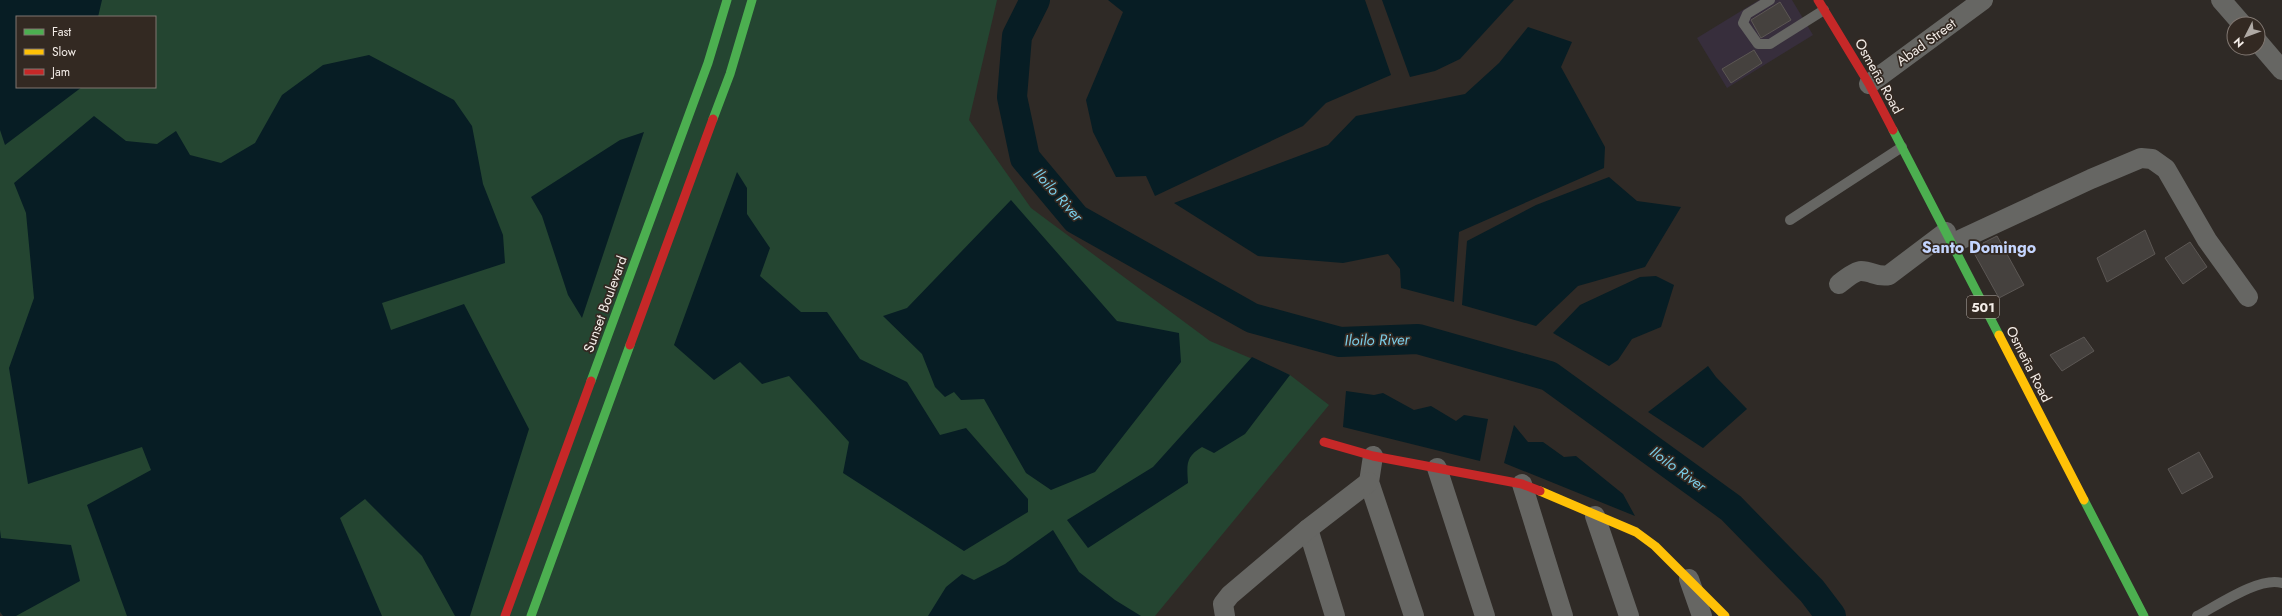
<svg xmlns="http://www.w3.org/2000/svg" width="2282" height="616" viewBox="0 0 2282 616" font-family="Jost,sans-serif">
<style>
.commercial{fill:#372e3c}
.green{fill:#244531;fill-rule:evenodd}
.water{fill:#071d24}
.lines{fill:none;stroke-linecap:round;stroke-linejoin:round}
.river{stroke:#071d24;stroke-width:30}
.building{fill:#45413e;stroke:#5c5754}
.lane{stroke:#666663;stroke-width:10}
.street{stroke:#666663;stroke-width:20}
.fast{stroke:#4caf50;stroke-width:9}
.slow{stroke:#ffc107;stroke-width:9}
.jam{stroke:#c62828;stroke-width:9}
.labels{text-anchor:middle;stroke-width:3.5;stroke-linejoin:round;paint-order:stroke}
.shield{fill:#332922;stroke:#bab2ad;stroke-width:1}
.shield-label{font-size:13px;font-weight:bold;fill:#f4ede8}
.street-label{font-size:14px;fill:#f4ede8;stroke:#332922}
.water-label{font-size:15px;font-style:italic;fill:#7bcee9;stroke:#332922}
.quarter-label{font-size:16px;font-weight:bold;fill:#c4d5fe;stroke:#332922}
</style>
<rect width="100%" height="100%" fill="#2f2a26"/>
<polygon class="commercial" points="1759,0 1792,0 1813,35 1727,88 1697,38"/>
<path class="green" d="M 0,0 L 997,0 L 969,120 L 1031,208 L 1210,341 L 1290,375 L 1329,405 L 1155,616 L 3,616 L 0,612 ZM 17,17 L 155,17 L 155,87 L 17,87 Z"/>
<g class="water">
<polygon points="0,0 102,0 98,17 17,17 17,87 82,87 5,145 0,130"/>
<polygon points="1108,0 1365,0 1391,75 1326,103 1303,126 1155,196 1146,176 1116,177 1093,132 1086,100 1123,12"/>
<polygon points="1382,0 1514,0 1460,59 1435,71 1410,77"/>
<polygon points="1528,27 1572,42 1561,67 1605,147 1604,168 1459,232 1454,302 1401,288 1400,269 1388,254 1343,263 1258,256 1174,203 1328,145 1356,116 1465,94 1499,63"/>
<polygon points="369,55 454,100 472,126 483,184 503,235 505,263 382,303 391,330 464,304 529,429 470,616 455,616 422,556 365,499 340,518 382,616 127,616 87,505 151,470 142,447 28,484 9,368 34,298 26,213 14,183 94,116 126,141 157,144 176,131 190,155 221,163 255,143 282,95 323,65"/>
<polygon points="644,132 582,318 568,295 542,216 531,197 620,140"/>
<polygon points="737,172 747,188 747,214 770,248 760,276 801,312 827,312 860,359 907,382 940,435 966,428 1028,499 1028,512 964,551 843,473 849,442 789,376 762,384 740,362 714,380 674,345"/>
<polygon points="1609,177 1637,201 1681,207 1645,267 1578,286 1536,326 1462,305 1467,241 1536,205"/>
<polygon points="1011,200 1117,321 1179,333 1181,362 1095,472 1051,490 1026,473 984,399 961,400 954,392 945,397 935,387 922,354 883,316 907,308"/>
<polygon points="1656,276 1674,285 1661,327 1632,339 1618,360 1609,366 1553,333 1580,305 1640,277"/>
<path d="M 1252,357 L 1290,375 L 1245,434 L 1214,453 L 1202,447 C 1185,457 1187,465 1188,483 L 1088,548 L 1067,520 L 1153,467 Z"/>
<polygon points="1708,366 1716,377 1747,409 1703,448 1648,412"/>
<polygon points="1346,391 1374,395 1383,393 1414,410 1431,406 1456,421 1464,415 1488,419 1480,461 1343,427"/>
<polygon points="1514,425 1528,442 1543,442 1564,457 1576,456 1623,494 1635,516 1504,463"/>
<polygon points="0,530 1,538 71,545 80,581 16,616 3,616 0,612"/>
<polygon points="1053,530 1079,572 1115,600 1141,616 928,616 946,587 962,574 974,580 1005,564"/>
</g>
<g class="lines">
<polyline class="river" points="1035,0 1017,36 1012,97 1025,158 1076,219 1252,318 1340,342 1418,339 1549,376 1731,508 1812,591 1831,616"/>
</g>
<g class="building">
<polygon points="1780,2 1791,20 1761,38 1751,20"/>
<polygon points="1754,50 1762,63 1731,83 1722,69"/>
<polygon points="2145,230 2155,254 2107,282 2097,258"/>
<polygon points="1997,236 2024,285 1999,298 1974,253 1985,248 1983,243"/>
<polygon points="2190,242 2207,267 2183,284 2165,258"/>
<polygon points="2084,337 2094,351 2062,371 2050,355"/>
<polygon points="2199,452 2213,477 2182,494 2168,469"/>
</g>
<g class="lines">
<g class="lane">
<polyline points="1770,0 1747,14 1743,23 1758,44 1770,44 1824,10"/>
<polyline points="1790,220 1902,147"/>
<path d="M 2197,616 C 2218,605 2260,576 2282,583"/>
</g>
<g class="street">
<polyline points="2221,0 2242,24"/>
<polyline points="2258,42 2282,70"/>
<polyline points="1869,84 1983,0"/>
<polyline points="1951,244 2091,179 2141,158 2152,159 2166,169 2207,240 2248,297"/>
<path d="M 1839,284 C 1844,280 1855,271 1861,271 C 1872,271 1878,278 1889,275 L 1946,232"/>
<polyline points="1373,456 1369,482 1414,616"/>
<polyline points="1437,468 1485,616"/>
<polyline points="1522,484 1563,616"/>
<polyline points="1595,516 1629,616"/>
<polyline points="1308,529 1335,616"/>
<polyline points="1689,579 1702,616"/>
<polyline points="1225,616 1223,604 1230,595 1308,529 1369,482"/>
</g>
<g class="fast">
<polyline points="713,119 730,74 752,0"/>
<polyline points="1893,130 1999,335"/>
<polyline points="591,381 708,63 727,0"/>
<polyline points="2084,500 2144,616"/>
<polyline points="531,616 630,345"/>
</g>
<g class="slow">
<polyline points="1999,335 2084,500"/>
<polyline points="1540,491 1636,532 1655,546 1725,616"/>
</g>
<g class="jam">
<polyline points="1818,0 1869,84 1893,130"/>
<polyline points="630,345 713,119"/>
<polyline points="1324,442 1373,456 1522,484 1540,491"/>
<polyline points="505,616 591,381"/>
</g>
</g>
<g class="labels">
<rect class="shield" x="1967" y="296" width="32" height="22" rx="3"/>
<g class="shield-label">
<text x="1983" y="312">501</text>
</g>
<g class="street-label">
<text transform="translate(1926 42) rotate(-36)" y="5">Abad Street</text>
<text transform="translate(1879 76) rotate(61)" y="5">Osmeña Road</text>
<text transform="translate(605 304) rotate(-70)" y="5">Sunset Boulevard</text>
<text transform="translate(2029 364) rotate(63)" y="5">Osmeña Road</text>
</g>
<g class="water-label">
<text transform="translate(1058 195) rotate(48)" y="5">Iloilo River</text>
<text transform="translate(1377 340) rotate(-1)" y="5">Iloilo River</text>
<text transform="translate(1678 469) rotate(36)" y="5">Iloilo River</text>
</g>
<g class="quarter-label">
<text x="1979" y="253">Santo Domingo</text>
</g>
</g>
<rect x="16" y="16" width="140" height="72" fill="#332922" stroke="#807771"/>
<rect x="24" y="29" width="20" height="6" fill="#4caf50" stroke="#807771"/>
<text x="52" y="36" font-size="12" fill="#f4ede8">Fast</text>
<rect x="24" y="49" width="20" height="6" fill="#ffc107" stroke="#807771"/>
<text x="52" y="56" font-size="12" fill="#f4ede8">Slow</text>
<rect x="24" y="69" width="20" height="6" fill="#c62828" stroke="#807771"/>
<text x="52" y="76" font-size="12" fill="#f4ede8">Jam</text>
<g transform="translate(2246 36) rotate(228)"><circle r="19" fill="#332922" stroke="#807771"/>
<path d="M0-3L7 15L0 10L-7 15Z" fill="#afa9a4"/>
<text y="-6" font-size="11" font-weight="bold" text-anchor="middle" fill="#f4ede8">N</text>
</g>
</svg>
